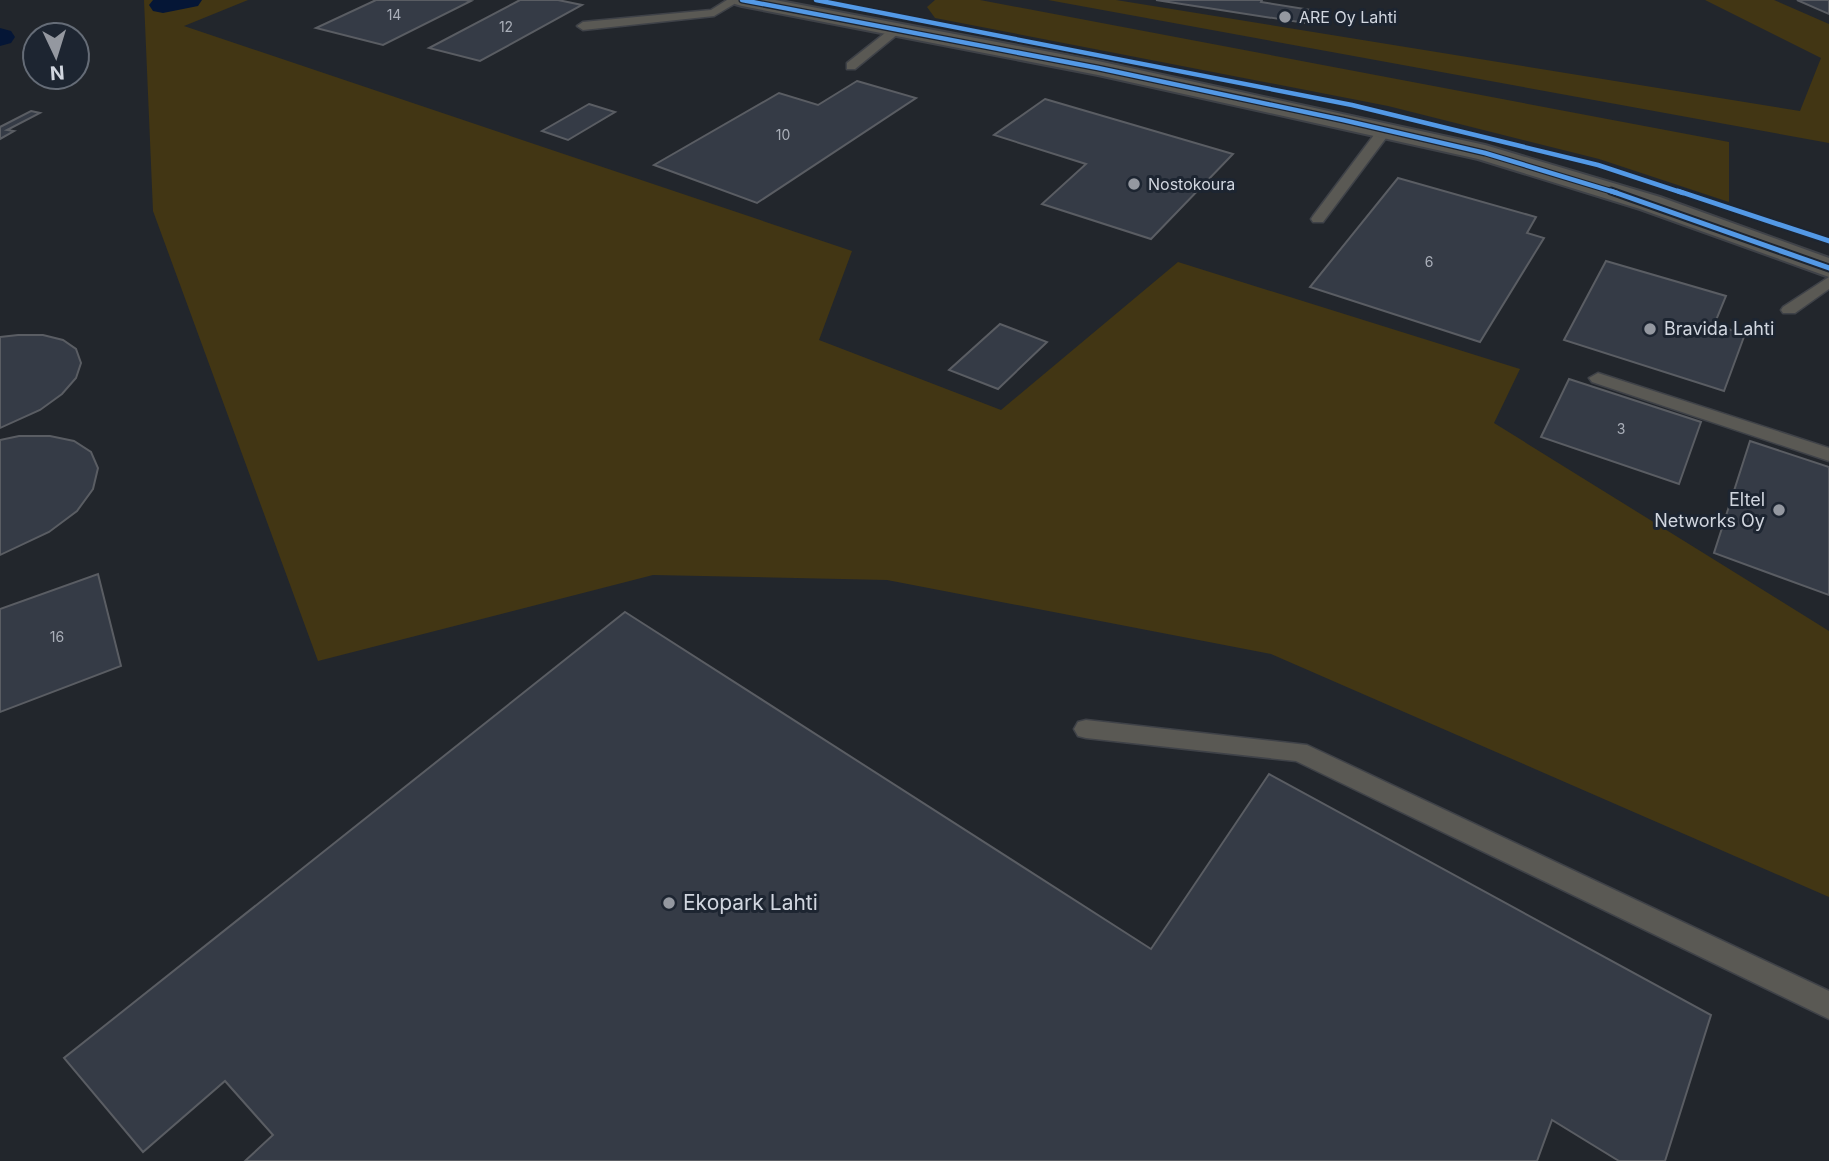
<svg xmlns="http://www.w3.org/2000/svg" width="1829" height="1161" viewBox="0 0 1829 1161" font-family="Inter,sans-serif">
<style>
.green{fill:#423614}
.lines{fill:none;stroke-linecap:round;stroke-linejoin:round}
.canal{fill:#051636;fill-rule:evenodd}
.building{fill:#353b46;stroke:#5a5d63;stroke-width:2}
.lane-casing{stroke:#3f4248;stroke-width:3}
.street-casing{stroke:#3f4248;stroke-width:4}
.lane{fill:#5a5954;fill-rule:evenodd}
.street{fill:#5a5954;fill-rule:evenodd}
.cycleway-far1-casing{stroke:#1d2531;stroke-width:7}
.cycleway-casing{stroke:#1d2531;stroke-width:9}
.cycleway-far1{stroke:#5399e6;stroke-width:4.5}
.cycleway{stroke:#5399e6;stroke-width:5}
.poi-dot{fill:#9498a0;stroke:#1d2531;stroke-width:2.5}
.labels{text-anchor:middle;stroke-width:6;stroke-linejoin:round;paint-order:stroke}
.number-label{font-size:14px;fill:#aaafb9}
.far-poi-label{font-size:16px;fill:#d1d6df;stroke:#1d2531;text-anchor:start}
.poi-label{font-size:18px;fill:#d1d6df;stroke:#1d2531;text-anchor:start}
.near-poi-label{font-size:21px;fill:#d1d6df;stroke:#1d2531;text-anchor:start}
</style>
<rect width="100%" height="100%" fill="#22262c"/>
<g class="green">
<polygon points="144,0 248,0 184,26 852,251 819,340 1001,410 1178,262 1520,369 1494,423 1829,631 1829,897 1271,654 887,580 653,575 318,661 153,211"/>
<polygon points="935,0 980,0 1729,142 1729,202 1599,159 1388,106 935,18 927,7"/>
<polygon points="1048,0 1116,0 1800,111 1821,58 1705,0 1774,0 1829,24 1829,143"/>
</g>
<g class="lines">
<g class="canal">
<polygon points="153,0 202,0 198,6 163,13 153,11 149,5"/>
<polygon points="0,28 11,31 15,37 11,43 0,46"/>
</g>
</g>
<g class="building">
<polygon points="376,0 465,0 471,1 383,45 316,28"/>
<polygon points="520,0 558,0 582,5 480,61 429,48"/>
<polygon points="1156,0 1262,0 1261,2 1311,10 1305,23"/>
<polygon points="1797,0 1829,0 1829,14"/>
<polygon points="857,81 916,98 757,203 654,165 779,93 818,105"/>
<polygon points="1045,99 1233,154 1151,239 1042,204 1086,164 994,135"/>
<polygon points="589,104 615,112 568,140 542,131"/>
<polygon points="31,111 40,113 7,130 14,131 0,139 0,127"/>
<polygon points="1398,178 1536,217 1527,233 1544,238 1480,342 1310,287"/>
<polygon points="1606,261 1726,296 1714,325 1745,334 1724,391 1564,340"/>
<polygon points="1000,324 1047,342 998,389 949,370"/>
<polygon points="18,335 43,335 63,340 76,349 81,363 76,378 62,394 40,410 0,428 0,337"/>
<polygon points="1569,379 1701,422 1679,484 1541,437"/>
<polygon points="19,436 50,436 74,441 91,452 98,468 93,489 77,511 49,532 0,555 0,440"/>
<polygon points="1750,441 1829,467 1829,595 1714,553"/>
<polygon points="98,574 121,666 0,712 0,609"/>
<polygon points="625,612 1151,949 1269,774 1711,1015 1665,1161 1619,1161 1552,1120 1537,1161 245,1161 273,1135 225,1081 143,1152 64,1058"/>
</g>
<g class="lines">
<defs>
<g id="lane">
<polygon points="727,0 741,0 714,16 583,30 577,26 583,22 711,10"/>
<polygon points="894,26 904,29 855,69 847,69 847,63"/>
<polygon points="1385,126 1392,130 1323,222 1313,222 1311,219 1313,216 1380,127"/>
<polygon points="1829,277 1829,289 1795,313 1783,313 1781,310 1783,307"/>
<polygon points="1598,373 1829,448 1829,461 1592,382 1589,378"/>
<polygon points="1086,720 1307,745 1829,991 1829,1019 1296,761 1086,738 1078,736 1074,729 1078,722"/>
</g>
<polygon id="street" points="732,0 775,0 1098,61 1485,145 1660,197 1829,258 1829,277 1640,209 1478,159 1098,75 742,6 735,4"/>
</defs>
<use href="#lane" class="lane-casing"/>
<use href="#street" class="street-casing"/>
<use href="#lane" class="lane"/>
<use href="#street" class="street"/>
<defs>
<g id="cycleway-far1">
<polyline points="742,0 1098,68 1343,120 1485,153 1617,193"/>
<polyline points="816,0 1352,105 1598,165 1683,193"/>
</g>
<g id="cycleway">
<polyline points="1611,191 1829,268"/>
<polyline points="1678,191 1829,241"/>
</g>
</defs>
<use href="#cycleway-far1" class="cycleway-far1-casing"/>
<use href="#cycleway" class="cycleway-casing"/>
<use href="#cycleway-far1" class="cycleway-far1"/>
<use href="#cycleway" class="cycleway"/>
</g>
<g class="poi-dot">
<circle cx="1285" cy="17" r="7"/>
<circle cx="1134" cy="184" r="7"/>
<circle cx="1650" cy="329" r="7"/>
<circle cx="1779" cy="510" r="7"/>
<circle cx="669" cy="903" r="7"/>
</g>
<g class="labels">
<g class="number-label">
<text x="394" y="20">14</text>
<text x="506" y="32">12</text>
<text x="783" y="140">10</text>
<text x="1429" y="267">6</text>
<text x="1621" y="434">3</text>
<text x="57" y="642">16</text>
</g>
<g class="far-poi-label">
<text x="1299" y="23">ARE Oy Lahti</text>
<text x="1148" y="190">Nostokoura</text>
</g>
<g class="poi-label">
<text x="1664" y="335">Bravida Lahti</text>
<text x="1765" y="506" text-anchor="end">Eltel<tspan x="1765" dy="21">Networks Oy</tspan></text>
</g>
<g class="near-poi-label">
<text x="683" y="910">Ekopark Lahti</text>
</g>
</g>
<g transform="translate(56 56) rotate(176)"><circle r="33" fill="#1d2531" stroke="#656c77" stroke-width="2"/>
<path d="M0-5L12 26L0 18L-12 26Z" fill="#9498a0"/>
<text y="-10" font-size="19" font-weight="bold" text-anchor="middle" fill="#d1d6df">N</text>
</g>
</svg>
